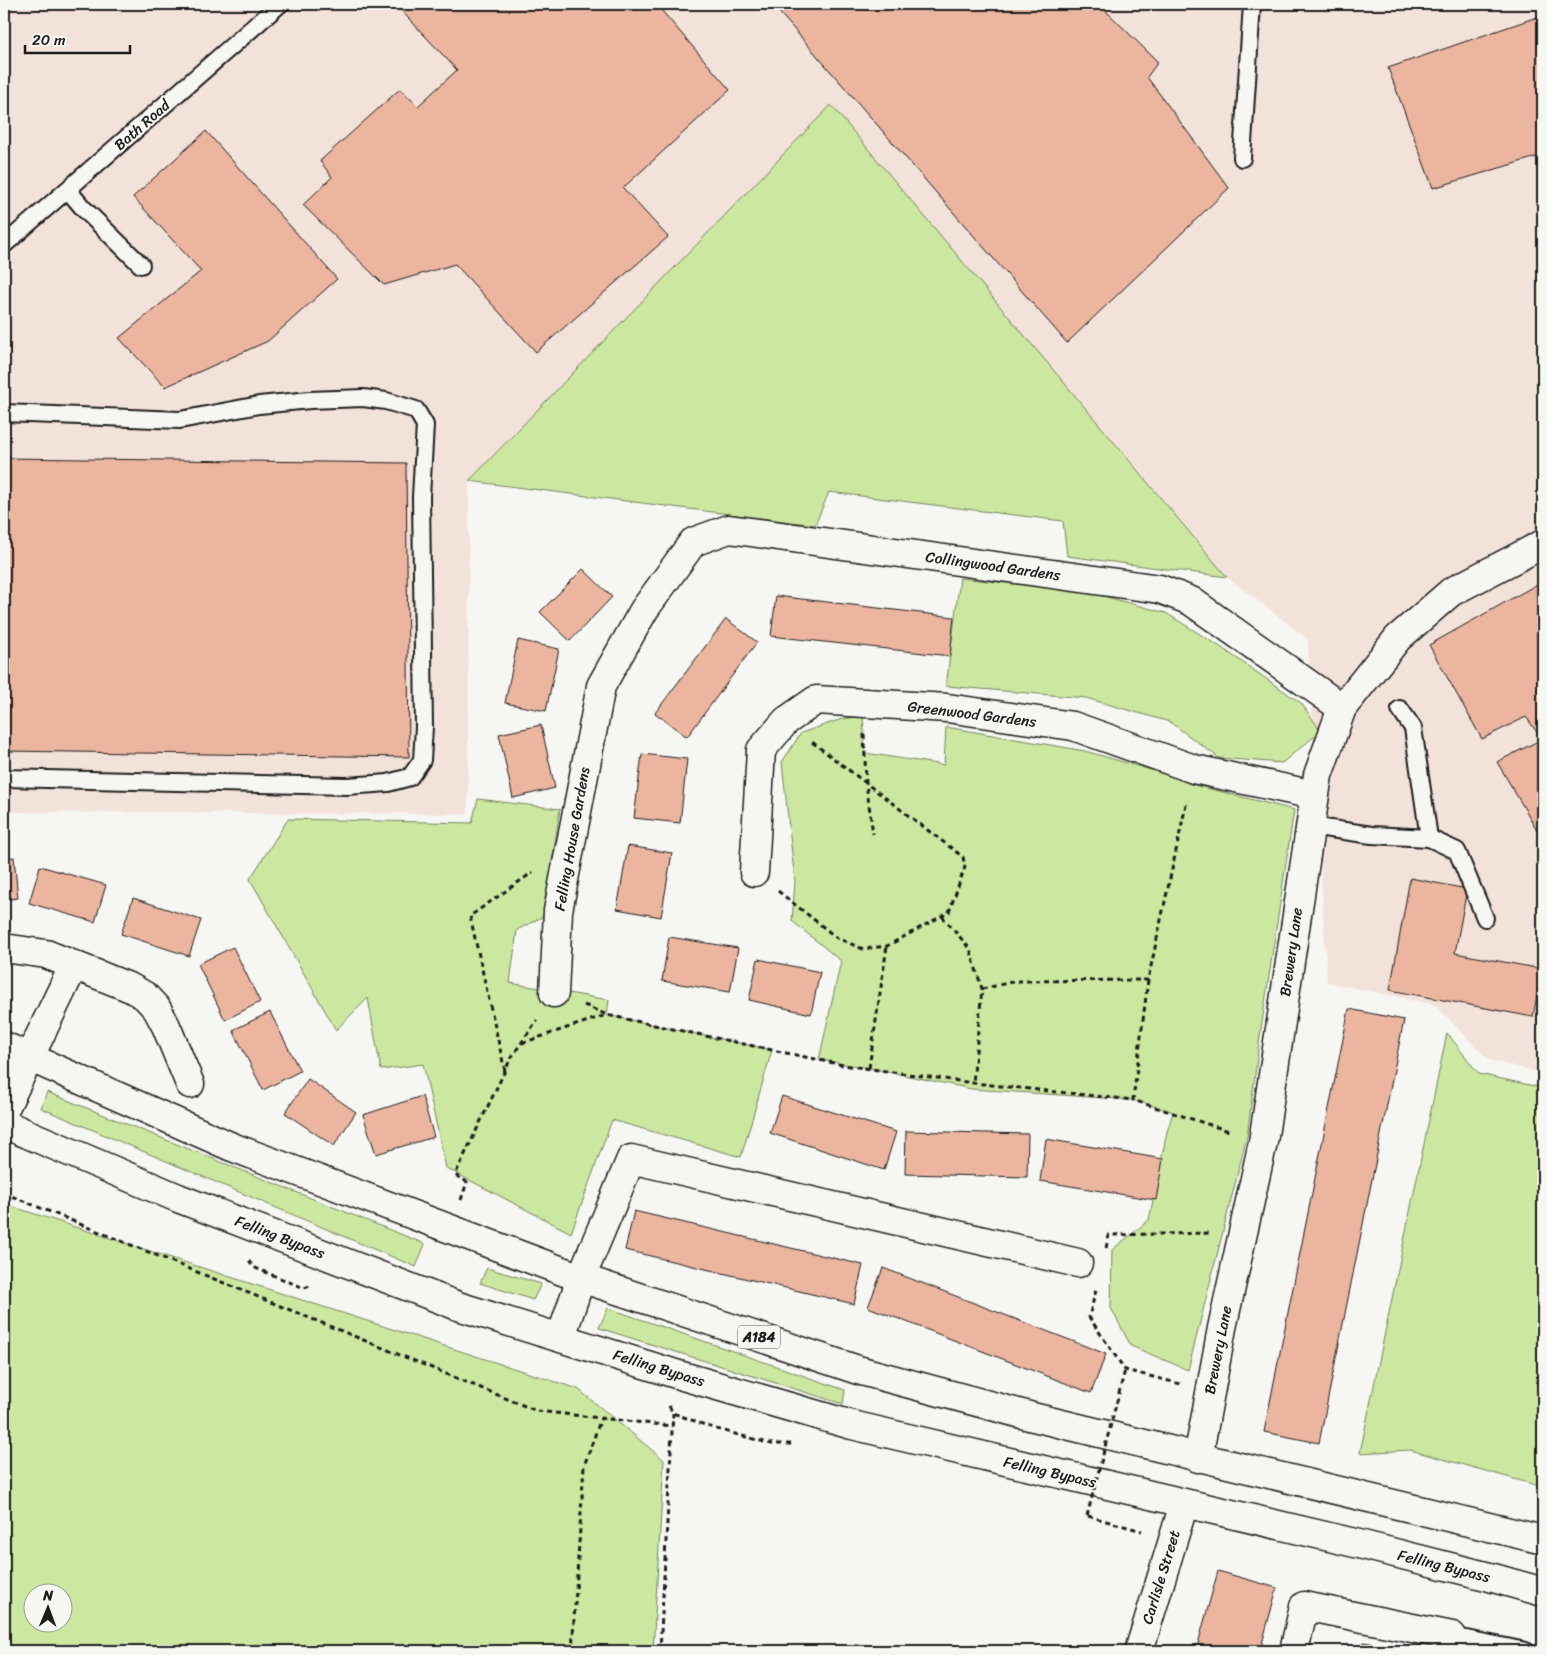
<svg xmlns="http://www.w3.org/2000/svg" width="1547" height="1655" viewBox="0 0 1547 1655" font-family="Sriracha,sans-serif">
<style>
.built{fill:#f3e2d9}
.green{fill:#cce8a0;stroke:#74825e;fill-rule:evenodd}
.building{fill:#ebb5a0;stroke:#1c1c1c}
.lines{fill:none;stroke-linecap:round;stroke-linejoin:round}
.lane-casing{stroke:#1c1c1c;stroke-width:20}
.street-casing{stroke:#1c1c1c;stroke-width:31}
.highway-casing{stroke:#1c1c1c;stroke-width:31}
.path{stroke:#1c1c1c;stroke-width:3;stroke-dasharray:5 4;stroke-linecap:butt}
.lane{stroke:#f6f6f2;stroke-width:16}
.street{stroke:#f6f6f2;stroke-width:28}
.highway{stroke:#f6f6f2;stroke-width:28}
.path-bridge{stroke:#1c1c1c;stroke-width:3;stroke-dasharray:5 4;stroke-linecap:butt}
.labels{text-anchor:middle;stroke-width:4;stroke-linejoin:round;paint-order:stroke}
.shield{fill:#f6f6f2;stroke:#5d5d5c;stroke-width:1}
.shield-label{font-size:14px;font-weight:bold;fill:#1c1c1c}
.street-label{font-size:15px;fill:#1c1c1c;stroke:#f6f6f2}
</style>
<rect width="100%" height="100%" fill="#f6f6f2"/>
<filter id="ink" filterUnits="userSpaceOnUse"><feTurbulence type="fractalNoise" baseFrequency=".02" numOctaves="2"/><feDisplacementMap in="SourceGraphic" scale="10" xChannelSelector="R" yChannelSelector="G"/><feConvolveMatrix kernelMatrix="1 2 1 2 8 2 1 2 1" color-interpolation-filters="sRGB"/></filter>
<g filter="url(#ink)">
<polygon class="built" points="4,4 1543,4 1543,1073 1489,1060 1435,1005 1327,982 1308,639 1227,577 831,105 469,481 468,814 4,812"/>
<g class="green">
<polygon points="831,105 1227,577 1067,556 1063,521 829,492 815,525 469,481"/>
<polygon points="960,578 1088,592 1166,613 1222,648 1301,703 1321,731 1282,763 1219,758 1170,722 1086,698 946,686"/>
<polygon points="863,716 865,753 944,765 946,727 1085,751 1172,776 1190,784 1294,810 1260,1036 1247,1136 1188,1370 1131,1346 1111,1308 1112,1250 1149,1220 1167,1132 1173,1112 1133,1100 972,1089 869,1068 819,1060 841,961 792,921 795,882 782,762 801,733 842,719"/>
<polygon points="478,799 560,809 544,916 517,930 510,983 609,1000 607,1015 772,1050 741,1157 612,1120 571,1233 446,1168 423,1064 381,1070 368,998 336,1030 250,879 288,819 472,823"/>
<polygon points="1447,1033 1479,1074 1543,1088 1543,1487 1410,1450 1360,1453"/>
<polygon points="47,1092 425,1244 416,1267 41,1108"/>
<path d="M 4,1204 L 578,1389 L 664,1460 L 653,1651 L 4,1651 ZM 32,1592 L 62,1592 L 62,1622 L 32,1622 Z"/>
<polygon points="487,1268 541,1284 533,1300 480,1283"/>
<polygon points="608,1308 845,1390 843,1404 599,1328"/>
</g>
<g class="building">
<polygon points="398,4 656,4 730,90 623,188 668,237 536,352 455,264 384,285 303,205 332,177 320,161 400,89 418,106 457,70 396,5"/>
<polygon points="772,4 1107,4 1103,8 1158,62 1147,77 1229,188 1067,343"/>
<polygon points="1543,15 1543,155 1433,188 1388,68"/>
<polygon points="206,131 337,279 268,341 165,387 119,338 201,271 133,197"/>
<polygon points="4,458 406,463 409,757 4,751"/>
<polygon points="583,569 612,597 570,641 540,612"/>
<polygon points="1543,581 1543,840 1497,762 1542,739 1526,717 1482,739 1429,645"/>
<polygon points="776,596 954,617 950,656 771,636"/>
<polygon points="726,619 757,642 687,737 655,713"/>
<polygon points="518,640 559,649 546,711 505,703"/>
<polygon points="541,725 555,788 513,798 499,734"/>
<polygon points="642,754 687,759 680,823 634,818"/>
<polygon points="628,846 672,853 661,917 617,909"/>
<polygon points="14,857 18,898 4,900 4,858"/>
<polygon points="40,866 106,885 95,922 29,903"/>
<polygon points="1410,878 1467,889 1455,953 1542,969 1533,1017 1390,990"/>
<polygon points="133,898 201,920 189,956 121,934"/>
<polygon points="669,937 738,948 730,992 662,981"/>
<polygon points="233,947 260,1002 225,1020 198,964"/>
<polygon points="758,959 820,972 811,1014 749,1000"/>
<polygon points="1349,1009 1404,1020 1319,1443 1264,1432"/>
<polygon points="270,1012 300,1071 263,1090 233,1030"/>
<polygon points="308,1079 356,1112 334,1146 285,1113"/>
<polygon points="422,1096 434,1137 376,1154 363,1115"/>
<polygon points="782,1096 896,1132 884,1170 770,1133"/>
<polygon points="906,1131 1028,1134 1027,1177 905,1174"/>
<polygon points="1046,1139 1163,1159 1156,1200 1040,1181"/>
<polygon points="634,1211 863,1265 854,1304 625,1250"/>
<polygon points="883,1268 1106,1354 1091,1393 868,1307"/>
<polygon points="1218,1571 1277,1588 1260,1651 1196,1651"/>
<polygon points="1364,1642 1412,1651 1363,1651"/>
</g>
<g class="lines">
<defs>
<g id="lane">
<polyline points="1242,158 1252,4"/>
<polyline points="68,190 83,208 141,265"/>
<polyline points="4,245 280,4"/>
<polyline points="4,413 180,420 259,405 310,400 363,398 386,401 416,410 425,425 421,497 424,727 422,760 410,777 388,783 347,786 4,778"/>
<polyline points="1400,709 1413,728 1429,838"/>
<polyline points="1310,826 1372,835 1429,838 1457,851 1485,918"/>
<polyline points="1452,1636 1526,1651"/>
</g>
<g id="street">
<polyline points="754,872 761,750 786,721 816,700 947,708 1073,726 1194,769 1314,795"/>
<polyline points="4,948 46,954 131,988 145,996 157,1009 166,1026 190,1084"/>
<polyline points="554,993 558,911 601,686 644,610 693,542 729,529 1160,589 1191,601 1342,708"/>
<polyline points="4,1110 74,965"/>
<polyline points="561,1337 581,1278 631,1159 1078,1263"/>
<polyline points="1198,1458 1222,1328 1263,1142 1318,775 1342,708 1398,638 1451,592 1543,544"/>
<polyline points="1139,1651 1184,1504"/>
<polyline points="1294,1651 1304,1606 1452,1636 1449,1651"/>
</g>
<g id="highway">
<polyline points="4,1046 232,1147 581,1278 858,1370 1033,1417 1543,1540"/>
<polyline points="4,1124 178,1198 458,1306 679,1375 852,1425 1359,1544 1490,1577 1543,1592"/>
</g>
</defs>
<use href="#lane" class="lane-casing"/>
<use href="#street" class="street-casing"/>
<use href="#highway" class="highway-casing"/>
<g class="path">
<polyline points="864,734 866,783 873,834"/>
<polyline points="778,891 837,938 863,949 887,946 949,912 965,867 963,857 812,742"/>
<polyline points="942,916 970,949 982,989 973,1083"/>
<polyline points="1148,980 1133,1100 1232,1132"/>
<polyline points="982,989 1016,981 1148,980 1187,800"/>
<polyline points="584,1005 607,1015 843,1065 973,1083 1133,1100"/>
<polyline points="522,1043 606,1015"/>
<polyline points="869,1068 887,946"/>
<polyline points="505,1071 470,916 533,872"/>
<polyline points="4,1193 537,1411 672,1426"/>
<polyline points="461,1200 467,1182 455,1175 511,1058 537,1020"/>
<polyline points="1106,1248 1109,1235 1210,1233"/>
<polyline points="249,1261 253,1267 304,1288 313,1285"/>
<polyline points="1096,1290 1089,1317 1125,1370 1181,1384"/>
<polyline points="669,1406 673,1413 713,1428 772,1444 794,1444"/>
<polyline points="1088,1516 1142,1531"/>
<polyline points="572,1651 584,1466 601,1418"/>
<polyline points="660,1651 673,1413"/>
</g>
<use href="#lane" class="lane"/>
<use href="#street" class="street"/>
<use href="#highway" class="highway"/>
<polyline class="path-bridge" points="1087,1516 1125,1370"/>
</g>
</g>
<g class="labels">
<rect class="shield" x="738" y="1325.5" width="42" height="23" rx="4"/>
<g class="shield-label">
<text x="759" y="1342">A184</text>
</g>
<g class="street-label">
<text transform="translate(142 125) rotate(-41)" y="5">Bath Road</text>
<text transform="translate(993 566) rotate(8)" y="5">Collingwood Gardens</text>
<text transform="translate(972 714) rotate(7)" y="5">Greenwood Gardens</text>
<text transform="translate(572 839) rotate(-80)" y="5">Felling House Gardens</text>
<text transform="translate(1291 952) rotate(-82)" y="5">Brewery Lane</text>
<text transform="translate(280 1237) rotate(21)" y="5">Felling Bypass</text>
<text transform="translate(1218 1350) rotate(-79)" y="5">Brewery Lane</text>
<text transform="translate(659 1368) rotate(17)" y="5">Felling Bypass</text>
<text transform="translate(1050 1472) rotate(13)" y="5">Felling Bypass</text>
<text transform="translate(1444 1566) rotate(14)" y="5">Felling Bypass</text>
<text transform="translate(1161 1577) rotate(-73)" y="5">Carlisle Street</text>
</g>
</g>
<rect width="1547" height="1655" fill="none" stroke="#f6f6f2" stroke-width="20"/>
<rect x="10" y="10" width="1527" height="1635" fill="none" stroke="#1c1c1c" stroke-width="2" filter="url(#ink)"/>
<g transform="translate(48 1608) rotate(1)"><circle r="24" fill="#f6f6f2" stroke="#9f9f9c"/>
<path d="M0-4L9 19L0 12L-9 19Z" fill="#1c1c1c"/>
<text y="-8" font-size="14" font-weight="bold" text-anchor="middle" fill="#1c1c1c">N</text>
</g>
<path d="M25 45v8h105v-8" fill="none" stroke="#1c1c1c" stroke-width="2.5"/>
<text x="32" y="45" font-size="15" fill="#1c1c1c" stroke="#f6f6f2" stroke-width="4" paint-order="stroke">20 m</text>
</svg>
